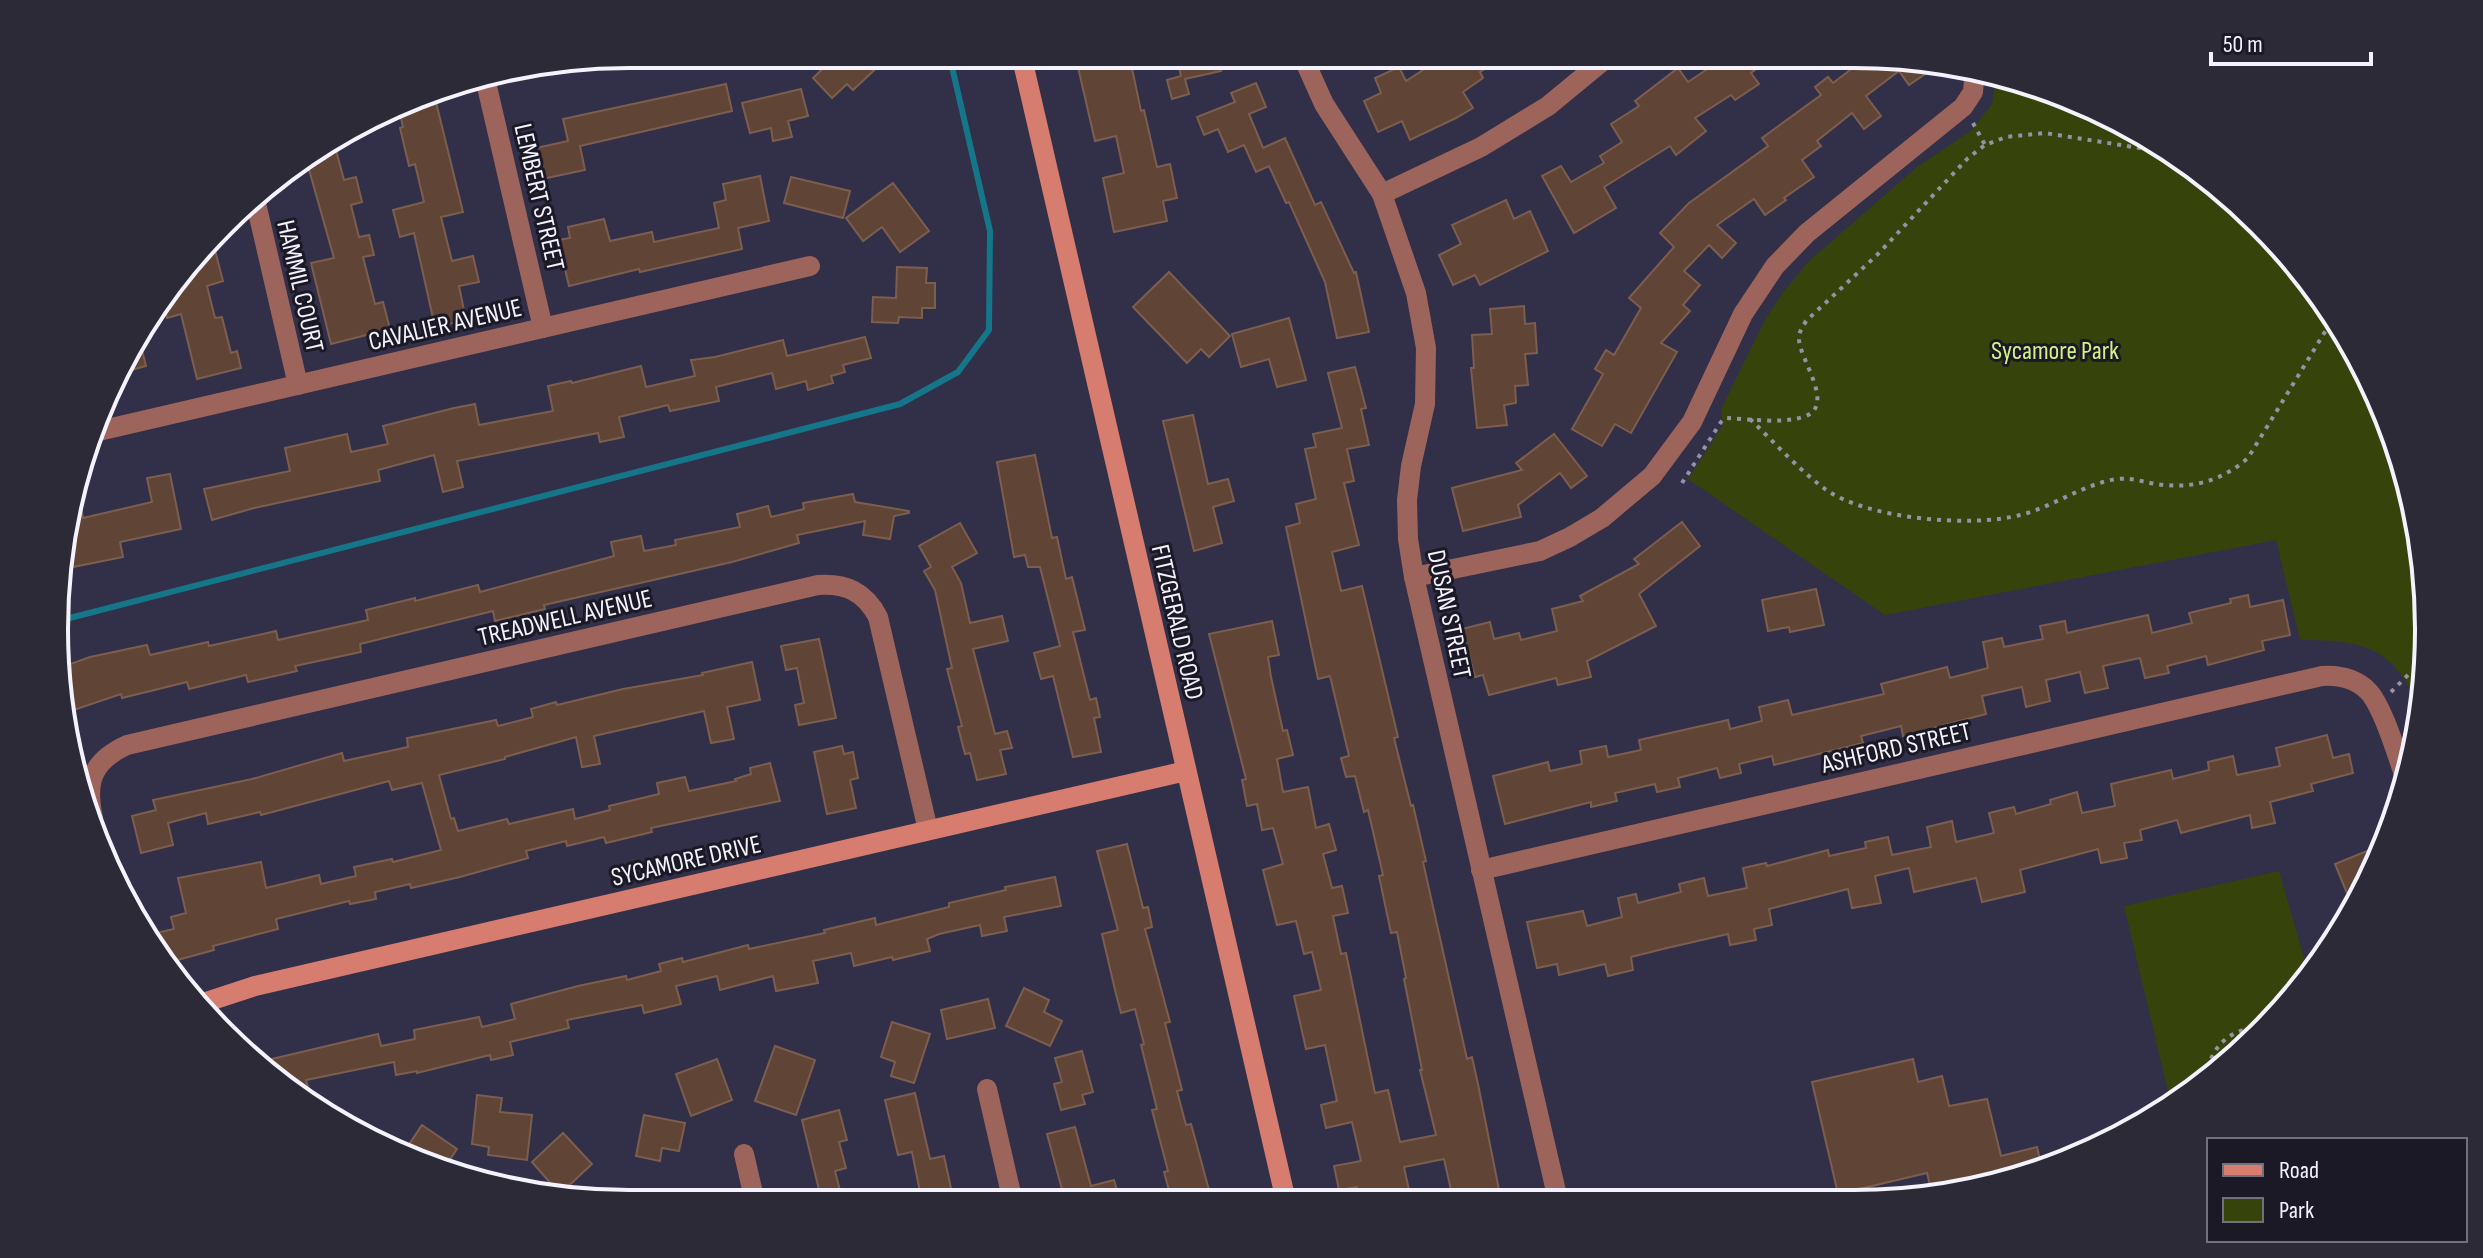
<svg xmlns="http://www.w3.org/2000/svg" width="2483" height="1258" viewBox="0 0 2483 1258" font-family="'Sofia Sans Condensed',sans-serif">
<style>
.green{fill:#36440c}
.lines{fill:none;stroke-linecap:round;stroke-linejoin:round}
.stream{stroke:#157689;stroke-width:6}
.building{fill:#604435;stroke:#7c5e4f;stroke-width:2}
.path{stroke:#9492a4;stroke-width:4;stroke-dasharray:4 6;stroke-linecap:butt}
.street{stroke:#9d645b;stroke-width:20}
.secondary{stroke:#d77d6f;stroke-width:20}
.labels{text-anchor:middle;stroke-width:6;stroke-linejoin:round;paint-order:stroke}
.street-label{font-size:26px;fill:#f4f3fd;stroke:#1a1925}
.park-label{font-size:26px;fill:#d3f286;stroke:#1a1925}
.rim{fill:none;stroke:#f4f3fd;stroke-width:4}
</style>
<rect width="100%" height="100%" fill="#322f49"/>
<g class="green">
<path d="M 1997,73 L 2108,113 L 2204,173 L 2286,250 L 2352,341 L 2398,444 L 2424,553 L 2428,666 L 2420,713 C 2397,647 2364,640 2300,640 L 2276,540 L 1885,615 L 1688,479 L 1723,425 L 1721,409 L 1766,318 L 1784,291 L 1809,261 L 1916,168 L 1972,130 L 1992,104 Z"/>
<polygon points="2279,871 2309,975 2287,1008 2172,1108 2124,906"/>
</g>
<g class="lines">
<polyline class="stream" points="62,620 900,404 958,372 989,330 990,231 949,54"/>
</g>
<g class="building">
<polygon points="838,54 874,54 882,63 853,90 847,84 832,98 813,78"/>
<polygon points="1075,54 1129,54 1141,111 1144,110 1157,167 1170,164 1177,198 1163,201 1167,221 1114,232 1103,178 1124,173 1116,136 1095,141"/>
<polygon points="1176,55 1217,55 1221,71 1185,79 1189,94 1172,99 1167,80 1181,76"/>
<polygon points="1446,55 1507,55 1480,72 1483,78 1463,92 1473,108 1456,118 1410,140 1402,121 1378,132 1364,101 1381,93 1375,78 1399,67 1406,81"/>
<polygon points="1710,55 1774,55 1751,73 1759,84 1735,100 1731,95 1695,118 1706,131 1676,155 1670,146 1604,187 1616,208 1574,233 1542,176 1561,166 1571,182 1604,163 1600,156 1622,142 1611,124 1639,106 1635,101 1678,68 1688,82 1715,64"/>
<polygon points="1870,55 1915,59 1925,74 1909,85 1899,71 1866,96 1881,116 1864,129 1852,113 1817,141 1821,146 1802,160 1814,177 1784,198 1786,200 1765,215 1754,199 1717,225 1736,243 1722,258 1709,245 1684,271 1700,285 1683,305 1690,311 1661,343 1677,352 1631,433 1615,424 1602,446 1572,429 1603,374 1595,369 1606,350 1614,355 1641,308 1629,298 1674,247 1660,233 1689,203 1768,146 1762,138 1821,95 1815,87 1828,77 1833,83"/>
<polygon points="1256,83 1266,107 1249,114 1263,148 1285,138 1315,205 1321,202 1354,273 1356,272 1369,332 1337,338 1325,282 1289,202 1286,203 1269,166 1256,172 1244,145 1228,152 1218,129 1204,135 1197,117 1235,102 1231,93"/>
<polygon points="726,84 732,111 580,146 585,170 542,179 536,148 568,141 563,119"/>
<polygon points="801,89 808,116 788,121 792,137 773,141 771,128 750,133 742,103"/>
<polygon points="433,90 463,212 441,217 452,261 473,256 479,282 459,286 466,320 435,327 414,233 400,237 393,210 424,202 415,164 409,166 400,128 403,127 399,109"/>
<polygon points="334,143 344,180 356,177 362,202 351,205 359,237 369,235 374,255 363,257 375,304 383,302 390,329 331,344 311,263 334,258 306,159"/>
<polygon points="760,176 769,221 738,228 742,249 640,272 639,269 569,286 558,240 570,238 568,227 604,219 610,241 652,232 654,242 719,228 714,203 726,200 723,184"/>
<polygon points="791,177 850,191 843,218 784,203"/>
<polygon points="893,183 929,231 900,252 882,227 863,241 846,218"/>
<polygon points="1506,200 1514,219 1530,211 1548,251 1480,285 1475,275 1453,285 1439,255 1461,244 1452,225"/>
<polygon points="213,243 223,281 207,286 215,318 222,317 231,353 237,351 241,368 197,379 181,314 167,318 162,298"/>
<polygon points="897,267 927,268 926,283 935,283 935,308 922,308 922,318 899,317 898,323 872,322 873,297 896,298"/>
<polygon points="1169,272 1230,336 1209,357 1201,349 1187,363 1133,307"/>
<polygon points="1524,306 1525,324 1535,323 1537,353 1525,354 1528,385 1515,386 1516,403 1504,405 1507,425 1477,428 1471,368 1474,368 1472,335 1492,334 1490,309"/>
<polygon points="1289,318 1306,380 1277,387 1269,359 1241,367 1232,334"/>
<polygon points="138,334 146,366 117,374 128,353"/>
<polygon points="865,337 871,358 843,365 845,372 831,376 833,383 808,390 806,381 776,389 772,373 716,387 719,401 670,411 668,405 619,417 624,437 600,442 598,433 457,461 463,487 443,492 434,455 378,470 380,481 254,508 212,520 204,489 290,471 285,448 347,434 351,452 388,444 383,426 454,408 475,404 479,425 553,411 548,386 571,381 572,383 641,366 646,387 695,376 691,360 715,357 783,340 787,356"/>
<polygon points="1355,367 1366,408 1361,409 1369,445 1347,449 1354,481 1344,483 1359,545 1332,552 1341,591 1362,586 1398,737 1394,738 1411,806 1413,805 1426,861 1423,862 1467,1059 1472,1057 1478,1084 1501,1200 1459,1200 1457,1189 1451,1190 1444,1159 1404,1167 1409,1190 1398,1192 1400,1201 1360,1201 1357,1187 1339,1190 1334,1166 1361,1161 1352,1122 1326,1128 1321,1105 1337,1101 1325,1045 1306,1049 1294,996 1321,990 1312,952 1304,954 1296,921 1277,925 1263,870 1283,864 1273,828 1262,830 1257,804 1247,806 1242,780 1246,779 1209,634 1272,621 1279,655 1268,657 1271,677 1283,731 1287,730 1293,755 1277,759 1283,792 1308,787 1316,828 1329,824 1336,850 1323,854 1332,888 1342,886 1348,913 1333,916 1341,954 1346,953 1375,1093 1388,1090 1400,1142 1436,1135 1420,1070 1422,1070 1404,979 1406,978 1397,932 1391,933 1379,876 1383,875 1368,810 1364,812 1355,776 1346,777 1341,758 1349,756 1330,676 1318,679 1286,527 1300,523 1296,504 1316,499 1305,449 1316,447 1313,434 1342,428 1328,373"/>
<polygon points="1193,415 1208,484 1228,479 1234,501 1213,507 1222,543 1194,551 1163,421"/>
<polygon points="1554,434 1587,476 1571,488 1560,473 1518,505 1521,517 1463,531 1452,488 1522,470 1516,463"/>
<polygon points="1035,455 1052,538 1057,537 1066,579 1072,577 1085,630 1073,632 1090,700 1096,698 1100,717 1094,718 1101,752 1073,757 1053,676 1041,679 1034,653 1060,646 1040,567 1028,567 1025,555 1014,557 997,462"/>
<polygon points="170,474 181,529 120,542 123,557 73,567 65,526 76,482 83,518 152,502 147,478"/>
<polygon points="853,494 855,502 909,511 909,513 894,516 890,539 863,535 865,521 797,535 799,543 732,562 544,605 545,609 495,621 493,611 360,644 361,652 295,666 297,671 248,682 246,675 189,689 187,682 122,698 121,694 62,714 59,704 60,685 67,682 62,667 90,657 147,645 150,655 208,642 209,646 276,631 278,640 368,620 366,610 415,598 415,601 478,585 480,592 614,556 611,542 641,536 644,551 676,545 675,540 740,527 737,514 768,506 771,517 804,509 803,503"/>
<polygon points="1682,522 1700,546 1639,594 1656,626 1587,661 1591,677 1558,685 1556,678 1489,695 1483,675 1475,677 1462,629 1490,622 1494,639 1519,633 1521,640 1557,631 1552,609 1583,601 1580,596 1639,564 1634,559"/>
<polygon points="960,523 977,553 952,567 961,583 970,623 1002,616 1008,641 973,649 995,734 1007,731 1012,748 1000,750 1006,774 977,780 970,753 965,754 958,727 962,726 947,669 952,668 935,590 924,571 931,567 919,546"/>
<polygon points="1816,589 1824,625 1790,632 1789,627 1768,631 1762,600"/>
<polygon points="2248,595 2250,607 2283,600 2290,635 2262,641 2264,650 2208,665 2206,656 2167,666 2169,673 2145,678 2140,658 2103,666 2108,688 2085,693 2080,672 2046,680 2050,701 2026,707 2022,687 1982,696 1986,714 1903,736 1901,726 1861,736 1863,743 1774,765 1772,756 1739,764 1741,773 1720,778 1717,768 1678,778 1680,787 1657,792 1655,784 1615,793 1617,801 1591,807 1591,802 1505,824 1493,776 1548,762 1550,771 1582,764 1580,751 1606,746 1608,757 1641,750 1639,740 1728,720 1730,729 1762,721 1759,707 1788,700 1792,715 1884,694 1881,684 1947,667 1950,678 1988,668 1983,642 2002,638 2004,647 2043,639 2040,626 2065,621 2067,633 2148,615 2152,633 2192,623 2189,613 2231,603 2230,599"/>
<polygon points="819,639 836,718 799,725 795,705 804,703 797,668 786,670 781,646"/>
<polygon points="752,662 760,700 727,707 734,739 711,743 704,711 594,736 600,764 582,767 576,737 505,757 505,759 439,775 451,819 454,818 458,831 507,819 509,824 573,809 575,819 610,810 609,806 659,794 657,783 685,777 689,791 736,781 735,779 751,774 750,768 770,763 780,801 651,828 652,832 606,843 604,837 567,846 566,841 526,851 528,858 460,877 411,888 410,884 375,892 376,899 350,904 349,901 276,919 278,929 213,946 214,950 170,962 161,949 156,933 174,929 171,917 186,913 178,878 261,862 266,888 319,875 321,884 356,876 354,867 392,859 393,862 441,850 422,783 392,790 389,781 261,815 260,812 208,824 206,813 168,823 173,845 141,853 132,816 156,810 153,800 252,779 342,753 344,761 408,747 407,738 428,734 496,720 498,726 533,717 531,709 556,702 557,705 623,689 703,675 702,673"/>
<polygon points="2327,735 2333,758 2349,754 2353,773 2311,784 2313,791 2270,802 2275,823 2252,828 2250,815 2181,833 2177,820 2140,830 2142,840 2124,843 2127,858 2101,863 2098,849 2020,870 2025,892 1982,902 1976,878 1914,892 1909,868 1875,876 1881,903 1852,908 1848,889 1769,909 1772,925 1754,929 1756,940 1730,945 1728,934 1667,948 1631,957 1633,970 1608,976 1605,964 1559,975 1557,964 1537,968 1527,922 1583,911 1587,926 1622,917 1618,898 1636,894 1638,903 1681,892 1679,884 1704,878 1708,896 1747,888 1743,868 1766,863 1767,866 1828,850 1829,856 1866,848 1865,842 1888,837 1892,855 1931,847 1927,827 1952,821 1956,842 1994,833 1989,813 2014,807 2016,814 2051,804 2050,800 2077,792 2082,813 2115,806 2111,784 2171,770 2173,779 2209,770 2208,762 2233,756 2237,775 2280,766 2276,748"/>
<polygon points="842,746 844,754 853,752 858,778 850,780 856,808 827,814 814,752"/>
<polygon points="1127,844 1143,908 1148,907 1152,927 1145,929 1170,1022 1165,1023 1182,1090 1177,1091 1186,1125 1191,1124 1212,1201 1172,1201 1164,1172 1168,1171 1152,1110 1157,1109 1141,1045 1144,1044 1135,1009 1121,1013 1115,990 1102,934 1118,930 1097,851"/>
<polygon points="2384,844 2370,883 2353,908 2335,864"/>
<polygon points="1055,877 1061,906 1004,917 1007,931 982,936 980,925 939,934 927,939 930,951 893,960 892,957 854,966 851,953 813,961 818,983 776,991 773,976 720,990 717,976 676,986 681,1004 644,1013 642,1005 567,1020 569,1028 510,1042 513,1055 491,1060 490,1055 417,1073 417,1071 396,1075 394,1062 306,1080 311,1099 259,1062 378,1034 381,1046 415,1039 414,1030 479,1017 482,1027 515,1019 511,1004 578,986 626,976 627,980 661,971 659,964 682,958 683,962 748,945 749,949 825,933 824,930 875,918 876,925 949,907 949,903 1006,890 1005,887"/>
<polygon points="1024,988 1049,1000 1044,1012 1062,1021 1050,1046 1006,1026"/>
<polygon points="988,999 995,1028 947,1039 941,1010"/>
<polygon points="892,1022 930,1034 914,1083 891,1076 895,1062 881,1057"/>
<polygon points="775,1046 815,1060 796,1115 755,1101"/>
<polygon points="1082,1051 1093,1092 1082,1095 1085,1104 1061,1110 1054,1084 1062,1082 1055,1058"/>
<polygon points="717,1059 732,1100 691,1116 676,1074"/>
<polygon points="1913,1059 1918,1082 1942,1076 1949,1106 1987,1099 2001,1156 2037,1147 2043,1172 1933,1198 1927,1173 1838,1194 1812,1082"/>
<polygon points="915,1093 930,1159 944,1156 954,1202 922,1202 912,1152 898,1155 885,1100"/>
<polygon points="477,1095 502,1098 500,1112 532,1115 527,1160 488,1155 489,1147 472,1144"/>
<polygon points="839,1110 847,1140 839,1142 846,1168 835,1171 843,1202 822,1202 802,1120"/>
<polygon points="644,1115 685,1123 679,1151 662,1148 660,1161 636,1156"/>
<polygon points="422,1125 457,1149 443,1170 402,1155"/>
<polygon points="1075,1127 1091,1186 1114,1180 1120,1201 1055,1202 1054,1195 1063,1193 1047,1134"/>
<polygon points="563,1133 592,1164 560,1194 532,1162"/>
</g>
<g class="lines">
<g class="path">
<polyline points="1973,123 1985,145"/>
<polyline points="2383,410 2383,437 2392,467 2405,472"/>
<path d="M 1750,419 C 1774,442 1798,469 1825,489 C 1866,519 1972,528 2020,515 C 2053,507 2083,484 2117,479 C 2134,477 2148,484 2165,485 C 2197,488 2224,479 2248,458 L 2334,317"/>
<path d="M 1682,483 L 1721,422 L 1726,418 C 1750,419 1780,424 1803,417 C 1838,407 1798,358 1799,338 C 1799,331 1803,327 1806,321 L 1878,254 L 1968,158 L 1985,145 L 2006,137 L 2045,133 L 2171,153"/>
<polyline points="2391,692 2409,674 2428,668"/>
<path d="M 2206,1078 C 2210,1046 2231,1027 2264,1027"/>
</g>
<g class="street">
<polyline points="1302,55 1324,104 1382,194 1416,293 1426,348 1425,404 1411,466 1407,500 1408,539 1414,577 1558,1200"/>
<polyline points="485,78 543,328"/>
<polyline points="1382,194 1481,147 1548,106 1610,55"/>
<polyline points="255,199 298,385"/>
<polyline points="90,433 810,266"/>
<polyline points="1414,577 1540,551 1570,537 1602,518 1652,476 1692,422 1743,314 1775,266 1807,233 1963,107 1973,92 1975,69"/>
<path d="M 93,818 C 85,782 92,761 127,745 L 818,585 C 846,583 865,592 878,617 L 928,830"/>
<path d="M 1481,870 L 2322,676 C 2339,675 2355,678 2368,691 C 2383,706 2399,761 2407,783"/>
<polyline points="987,1089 1013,1202"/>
<polyline points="744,1154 755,1202"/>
</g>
<g class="secondary">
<polyline points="1021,54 1286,1201"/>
<polyline points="200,1004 255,986 1186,771"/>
</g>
</g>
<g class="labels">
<g class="street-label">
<text transform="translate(540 197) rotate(77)" y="9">LEMBERT STREET</text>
<text transform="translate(301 286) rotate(77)" y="9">HAMMIL COURT</text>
<text transform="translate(445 324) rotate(-13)" y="9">CAVALIER AVENUE</text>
<text transform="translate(1450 614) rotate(78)" y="9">DUSAN STREET</text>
<text transform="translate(565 617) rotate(-13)" y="9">TREADWELL AVENUE</text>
<text transform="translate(1178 622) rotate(77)" y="9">FITZGERALD ROAD</text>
<text transform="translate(1896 747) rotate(-13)" y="9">ASHFORD STREET</text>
<text transform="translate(686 860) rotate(-13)" y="9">SYCAMORE DRIVE</text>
</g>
<g class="park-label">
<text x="2055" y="359">Sycamore Park</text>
</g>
</g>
<path d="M0 0H2483V1258H0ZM629 68H1854A561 561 0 0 1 2415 629V629A561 561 0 0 1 1854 1190H629A561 561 0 0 1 68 629V629A561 561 0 0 1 629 68Z" fill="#2b2a36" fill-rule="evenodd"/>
<path class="rim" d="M629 68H1854A561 561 0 0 1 2415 629V629A561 561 0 0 1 1854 1190H629A561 561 0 0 1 68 629V629A561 561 0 0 1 629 68Z"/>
<rect x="2207" y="1138" width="260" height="104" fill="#1a1925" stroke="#71707b" stroke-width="2"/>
<rect x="2223" y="1164" width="40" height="12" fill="#d77d6f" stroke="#71707b" stroke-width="2"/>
<text x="2279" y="1178" font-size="24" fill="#f4f3fd">Road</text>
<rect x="2223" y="1198" width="40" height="24" fill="#36440c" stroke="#71707b" stroke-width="2"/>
<text x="2279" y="1218" font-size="24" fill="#f4f3fd">Park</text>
<path d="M2211 52v12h160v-12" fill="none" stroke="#f4f3fd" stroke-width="4"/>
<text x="2223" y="52" font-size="24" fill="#f4f3fd" stroke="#1a1925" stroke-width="6" paint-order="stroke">50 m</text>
</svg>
